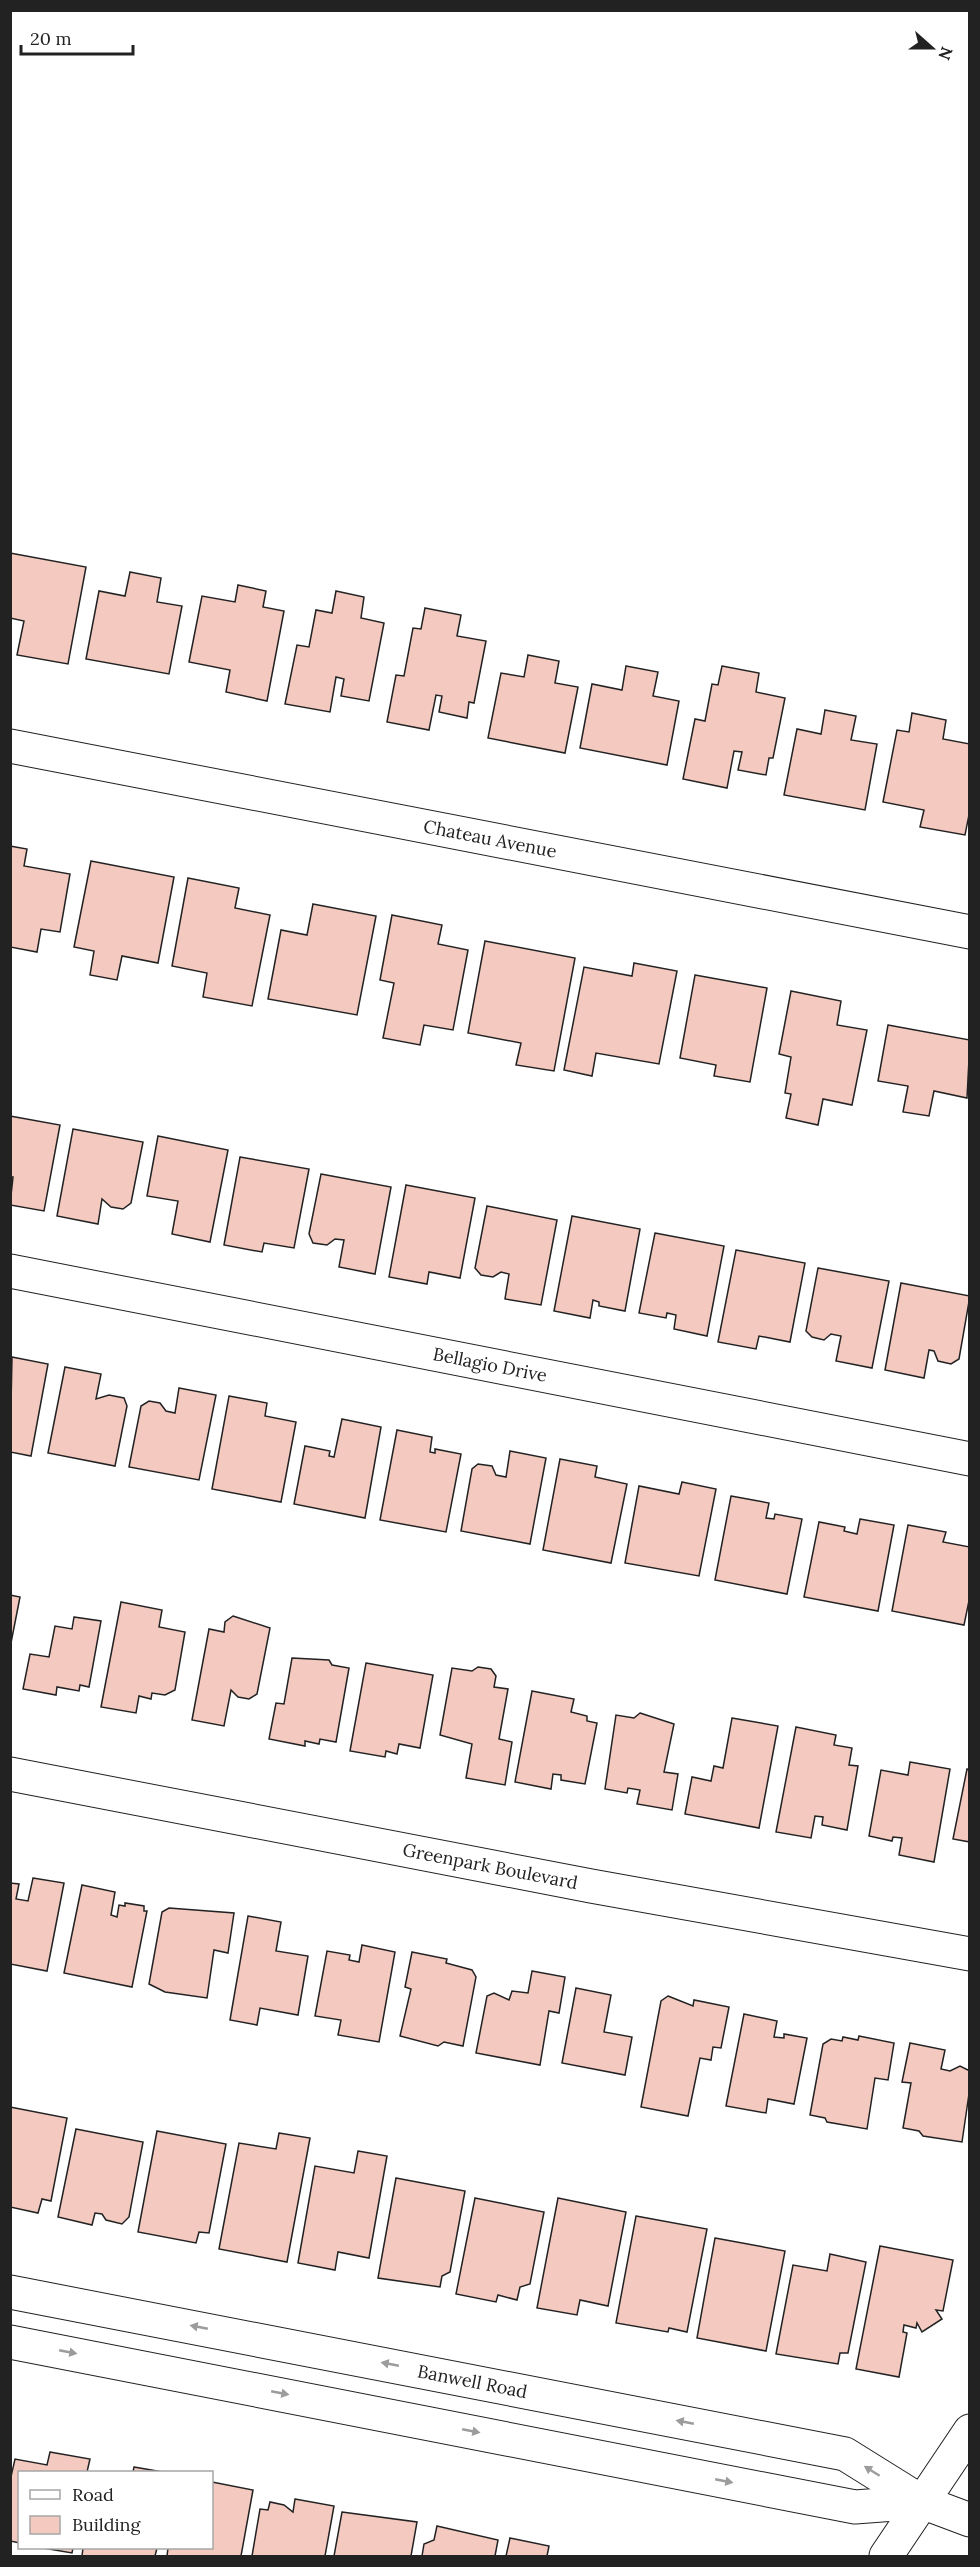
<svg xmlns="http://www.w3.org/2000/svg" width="980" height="2567" viewBox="0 0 980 2567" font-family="Lora,serif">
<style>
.building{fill:#f3c9c0;stroke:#222;stroke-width:1.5}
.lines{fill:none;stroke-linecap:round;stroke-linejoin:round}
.street-casing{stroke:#222;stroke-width:35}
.secondary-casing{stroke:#222;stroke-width:35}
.street{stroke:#fff;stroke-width:33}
.secondary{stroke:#fff;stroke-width:33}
.oneway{fill:#9c9c9c}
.labels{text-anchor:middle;stroke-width:4.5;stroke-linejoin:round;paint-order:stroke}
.street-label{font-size:18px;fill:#222;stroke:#fff}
</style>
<rect width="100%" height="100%" fill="#fff"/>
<g class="building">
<polygon points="10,553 86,567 68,664 17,655 24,621 10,618"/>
<polygon points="130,572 161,578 157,602 182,606 169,674 86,659 99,591 125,596"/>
<polygon points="238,585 266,591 263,607 284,611 267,701 226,692 230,670 189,662 202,596 235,602"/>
<polygon points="336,591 364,597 361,618 384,623 369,701 341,696 344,679 336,677 330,712 285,704 297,645 309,647 316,610 332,613"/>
<polygon points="425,608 461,615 457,636 486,641 474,703 469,702 467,718 439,712 442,696 436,695 429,730 387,722 396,675 404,676 413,628 421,629"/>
<polygon points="528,655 559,661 555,683 578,687 565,753 488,738 501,673 524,677"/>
<polygon points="626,666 658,672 653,696 679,701 667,765 580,748 592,684 622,690"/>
<polygon points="722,666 759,673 756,692 785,698 773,758 769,758 766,775 738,770 742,752 734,751 727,788 683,779 695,719 705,721 712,684 718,685"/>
<polygon points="825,710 856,716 851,740 877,744 865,810 784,795 797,729 821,734"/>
<polygon points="912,713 946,720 943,739 970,744 970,810 965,835 920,827 924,810 883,802 897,730 909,732"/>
<polygon points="10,846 27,849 24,866 70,874 60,932 41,929 37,952 10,947"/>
<polygon points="91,861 174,877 158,963 122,956 117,980 90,975 94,951 74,947"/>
<polygon points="188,878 239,888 235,908 270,915 252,1006 203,997 207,973 172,966"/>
<polygon points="313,904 376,916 357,1015 268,999 281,930 307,935"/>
<polygon points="392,915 442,925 438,944 468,950 453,1030 424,1025 420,1045 383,1038 394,983 380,980"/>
<polygon points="485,941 575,958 554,1071 516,1065 521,1043 468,1033"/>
<polygon points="634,963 677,971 659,1064 596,1053 592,1076 564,1070 584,967 632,976"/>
<polygon points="695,975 767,988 750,1082 714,1076 716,1065 680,1058"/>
<polygon points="791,991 841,1001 837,1025 867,1030 852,1105 823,1099 818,1125 786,1118 791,1094 785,1093 791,1057 779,1054"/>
<polygon points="888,1025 970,1040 967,1098 934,1091 929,1116 903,1112 908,1086 878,1081"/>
<polygon points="10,1116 60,1125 44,1211 10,1205 13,1177 10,1177"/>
<polygon points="73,1129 143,1142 131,1203 123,1209 111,1207 102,1199 98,1224 57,1216"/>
<polygon points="158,1136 228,1150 210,1242 172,1234 178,1201 147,1196"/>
<polygon points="240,1157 309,1169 294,1248 264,1243 262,1252 224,1245"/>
<polygon points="321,1174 391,1187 375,1274 339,1267 344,1240 335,1239 327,1245 313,1243 309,1234"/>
<polygon points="406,1185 475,1198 460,1278 429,1272 427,1284 389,1277"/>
<polygon points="487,1206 557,1220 541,1305 505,1299 509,1274 501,1272 493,1277 481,1275 475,1268"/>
<polygon points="572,1216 640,1229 625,1311 599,1306 599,1302 593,1300 590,1318 554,1311"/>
<polygon points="655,1233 724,1246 707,1336 674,1329 676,1315 667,1313 666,1318 639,1313"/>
<polygon points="736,1250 805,1263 790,1342 759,1336 756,1349 718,1342"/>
<polygon points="818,1268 889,1281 872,1368 836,1361 841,1336 831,1334 824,1340 812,1337 806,1331"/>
<polygon points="901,1283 970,1296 959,1359 951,1364 938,1361 934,1351 929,1350 924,1378 885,1370"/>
<polygon points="12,1357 48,1364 31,1456 10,1452"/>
<polygon points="65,1367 101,1374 96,1399 109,1395 124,1398 127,1406 115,1466 48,1453"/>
<polygon points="179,1388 216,1395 199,1480 129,1467 141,1406 149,1401 160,1403 166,1411 175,1413"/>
<polygon points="229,1396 267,1403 265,1416 296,1422 281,1502 212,1489"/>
<polygon points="342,1419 381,1427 365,1518 294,1504 305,1446 330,1451 329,1456 334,1457"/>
<polygon points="397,1430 432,1437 430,1452 435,1453 435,1449 461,1454 446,1532 380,1520"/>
<polygon points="510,1451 546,1458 530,1544 461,1531 472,1469 478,1464 492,1466 496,1475 506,1477"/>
<polygon points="560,1459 597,1466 595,1477 627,1484 611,1563 543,1550"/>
<polygon points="682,1482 716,1489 699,1576 625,1563 639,1486 679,1494"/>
<polygon points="731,1496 769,1503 766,1518 774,1519 775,1514 802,1519 787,1594 715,1580"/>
<polygon points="860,1519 894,1525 878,1611 804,1597 819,1522 845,1527 844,1531 857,1534"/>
<polygon points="908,1525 946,1532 943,1542 970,1547 970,1596 964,1625 892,1611"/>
<polygon points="10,1595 20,1597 10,1648"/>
<polygon points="121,1602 162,1610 159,1627 185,1632 175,1690 165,1695 152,1693 151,1699 139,1696 136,1713 101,1707"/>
<polygon points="233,1616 270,1628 257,1694 249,1699 238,1697 231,1690 224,1726 192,1720 209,1629 224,1632 225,1622"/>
<polygon points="74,1617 101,1621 89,1687 80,1685 79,1691 57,1687 56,1695 23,1689 30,1654 49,1657 55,1626 72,1629"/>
<polygon points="292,1658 329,1660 332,1665 349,1668 336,1742 320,1739 319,1744 305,1741 305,1746 269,1739 276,1703 284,1704"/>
<polygon points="366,1663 433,1675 420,1748 399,1744 397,1754 386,1751 385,1757 350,1751"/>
<polygon points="478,1667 491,1669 496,1676 494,1687 508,1689 499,1739 512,1742 505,1785 466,1778 472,1744 440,1735 452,1668 472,1671"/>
<polygon points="532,1691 574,1699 571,1712 587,1716 587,1721 597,1723 585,1784 561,1780 561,1775 553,1774 551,1789 515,1782"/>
<polygon points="640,1713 674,1724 664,1772 678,1774 672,1810 637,1804 640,1790 628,1788 627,1793 605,1789 616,1715 634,1718"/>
<polygon points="732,1718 778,1726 759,1828 685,1814 692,1777 711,1781 714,1766 723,1768"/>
<polygon points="796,1727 836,1735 834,1745 852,1748 849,1765 858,1766 847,1830 822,1825 823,1817 815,1816 811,1838 776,1832"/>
<polygon points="910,1762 950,1769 934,1862 899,1855 902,1838 893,1837 892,1841 869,1836 881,1770 908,1775"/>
<polygon points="967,1769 970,1770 970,1842 953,1839"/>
<polygon points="33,1878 64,1883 47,1971 10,1964 10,1883 19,1884 16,1899 28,1901"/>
<polygon points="82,1885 115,1892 111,1915 117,1917 119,1905 125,1906 125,1903 144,1906 144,1911 147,1911 132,1987 64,1973"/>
<polygon points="169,1908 234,1913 228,1953 214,1950 207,1998 165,1992 149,1984 162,1912"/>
<polygon points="248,1916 281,1922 276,1951 308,1956 298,2015 260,2008 257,2025 230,2020"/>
<polygon points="362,1945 395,1952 379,2042 338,2035 341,2020 315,2016 327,1951 350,1955 349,1960 359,1962"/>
<polygon points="412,1952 447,1959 446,1963 472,1970 476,1977 463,2046 444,2042 438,2046 400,2036 411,1989 405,1987"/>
<polygon points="532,1971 565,1977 559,2013 549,2011 540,2065 476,2053 487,1996 494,1993 509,2000 512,1991 528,1993"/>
<polygon points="576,1988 611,1995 604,2032 632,2037 625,2075 562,2063"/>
<polygon points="668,1996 693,2006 694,2000 729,2007 721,2048 713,2047 711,2060 700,2058 688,2116 641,2107 661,2001"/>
<polygon points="744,2014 777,2021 774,2037 784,2038 784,2034 807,2038 794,2104 768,2099 766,2113 726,2106"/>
<polygon points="859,2036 894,2043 888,2080 875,2078 867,2129 827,2122 825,2118 810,2115 823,2044 831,2039 842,2041 843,2037 858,2040"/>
<polygon points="910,2043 945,2050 941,2069 950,2071 960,2066 970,2071 970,2087 962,2142 923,2136 919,2131 903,2128 911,2083 902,2082"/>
<polygon points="10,2107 67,2118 51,2201 42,2199 38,2213 10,2207"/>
<polygon points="76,2129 143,2142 129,2217 122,2224 106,2220 102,2214 95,2213 92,2225 58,2217"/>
<polygon points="157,2131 226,2144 209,2233 199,2232 196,2243 138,2232"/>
<polygon points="279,2133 310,2138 287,2262 219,2249 239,2143 276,2149"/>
<polygon points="358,2151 387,2156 369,2258 338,2252 335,2270 298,2263 315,2166 354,2173"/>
<polygon points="396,2178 465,2191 450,2272 442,2276 440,2287 378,2278"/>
<polygon points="475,2198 544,2212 530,2284 520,2287 517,2300 498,2295 496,2302 456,2294"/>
<polygon points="558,2198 626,2212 608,2306 580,2300 577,2315 537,2308"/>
<polygon points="636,2216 707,2229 687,2332 669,2328 668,2332 616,2323"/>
<polygon points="715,2238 785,2251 766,2351 697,2338"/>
<polygon points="880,2246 953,2260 943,2311 936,2310 942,2319 922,2332 917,2323 916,2328 904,2325 903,2332 907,2333 899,2377 856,2369"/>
<polygon points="830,2254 866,2262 848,2353 840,2353 838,2364 776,2354 793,2265 827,2271"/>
<polygon points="50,2452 90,2459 87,2472 20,2472 20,2543 10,2541 10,2481 15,2459 47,2465"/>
<polygon points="134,2467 163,2472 133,2472"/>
<polygon points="212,2482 253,2490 241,2556 167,2556 168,2548 212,2548"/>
<polygon points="295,2499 334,2506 325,2556 252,2556 260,2509 268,2510 270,2502 284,2505 293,2512"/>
<polygon points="342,2512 417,2522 411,2556 334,2556"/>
<polygon points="437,2526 498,2540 495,2556 422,2556 424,2544 434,2540"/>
<polygon points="510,2538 549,2546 547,2556 506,2556"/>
<polygon points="43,2548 73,2548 72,2553"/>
<polygon points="83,2548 157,2548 155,2556 82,2556"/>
</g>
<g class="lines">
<defs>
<g id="street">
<path id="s1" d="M 10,746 L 970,932"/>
<path id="s2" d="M 10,1271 L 970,1459"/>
<path id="s3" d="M 10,1774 L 591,1886 L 970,1954"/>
<polyline points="922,2502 970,2520"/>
</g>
<g id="secondary">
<path id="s4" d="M 10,2292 L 845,2454 L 922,2502"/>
<polyline points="10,2342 855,2507 922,2502"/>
<polyline points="886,2556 970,2431"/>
</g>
</defs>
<use href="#street" class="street-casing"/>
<use href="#secondary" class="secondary-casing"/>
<use href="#street" class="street"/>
<use href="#secondary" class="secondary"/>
</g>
<defs><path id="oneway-solid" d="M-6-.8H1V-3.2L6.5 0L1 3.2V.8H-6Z" transform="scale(1.5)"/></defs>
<g class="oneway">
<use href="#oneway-solid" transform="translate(199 2327) rotate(-169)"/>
<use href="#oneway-solid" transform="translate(68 2352) rotate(11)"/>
<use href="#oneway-solid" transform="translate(390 2364) rotate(-169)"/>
<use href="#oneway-solid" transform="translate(280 2393) rotate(11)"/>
<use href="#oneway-solid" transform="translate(685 2422) rotate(-169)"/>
<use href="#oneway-solid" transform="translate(471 2431) rotate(11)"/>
<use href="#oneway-solid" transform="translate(872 2471) rotate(-148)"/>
<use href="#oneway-solid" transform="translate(724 2481) rotate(11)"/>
</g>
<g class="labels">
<g class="street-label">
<text dy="6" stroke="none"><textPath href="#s1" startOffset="489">Chateau Avenue</textPath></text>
<text dy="6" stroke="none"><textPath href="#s2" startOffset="489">Bellagio Drive</textPath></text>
<text dy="6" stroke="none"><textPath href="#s3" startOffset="489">Greenpark Boulevard</textPath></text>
<text dy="6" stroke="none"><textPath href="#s4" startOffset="471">Banwell Road</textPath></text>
</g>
</g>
<rect width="980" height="2567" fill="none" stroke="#222222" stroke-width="24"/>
<rect x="18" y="2471" width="195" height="78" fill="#ffffff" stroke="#a7a7a7" stroke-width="1.5"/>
<rect x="30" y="2490" width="30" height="9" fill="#ffffff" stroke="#a7a7a7" stroke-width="1.5"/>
<text x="72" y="2501" font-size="18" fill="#222222">Road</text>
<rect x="30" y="2516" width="30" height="18" fill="#f3c9c0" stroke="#a7a7a7" stroke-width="1.5"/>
<text x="72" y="2531" font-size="18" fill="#222222">Building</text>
<g transform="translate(932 48) rotate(111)" stroke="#ffffff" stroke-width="4.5" paint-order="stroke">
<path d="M0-4.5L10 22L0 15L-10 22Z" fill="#222222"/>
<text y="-9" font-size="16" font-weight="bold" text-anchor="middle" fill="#222222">N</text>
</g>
<path d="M21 45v9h112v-9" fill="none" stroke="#222222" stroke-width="3"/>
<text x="30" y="45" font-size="18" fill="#222222" stroke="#ffffff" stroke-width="4.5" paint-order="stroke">20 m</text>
</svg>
